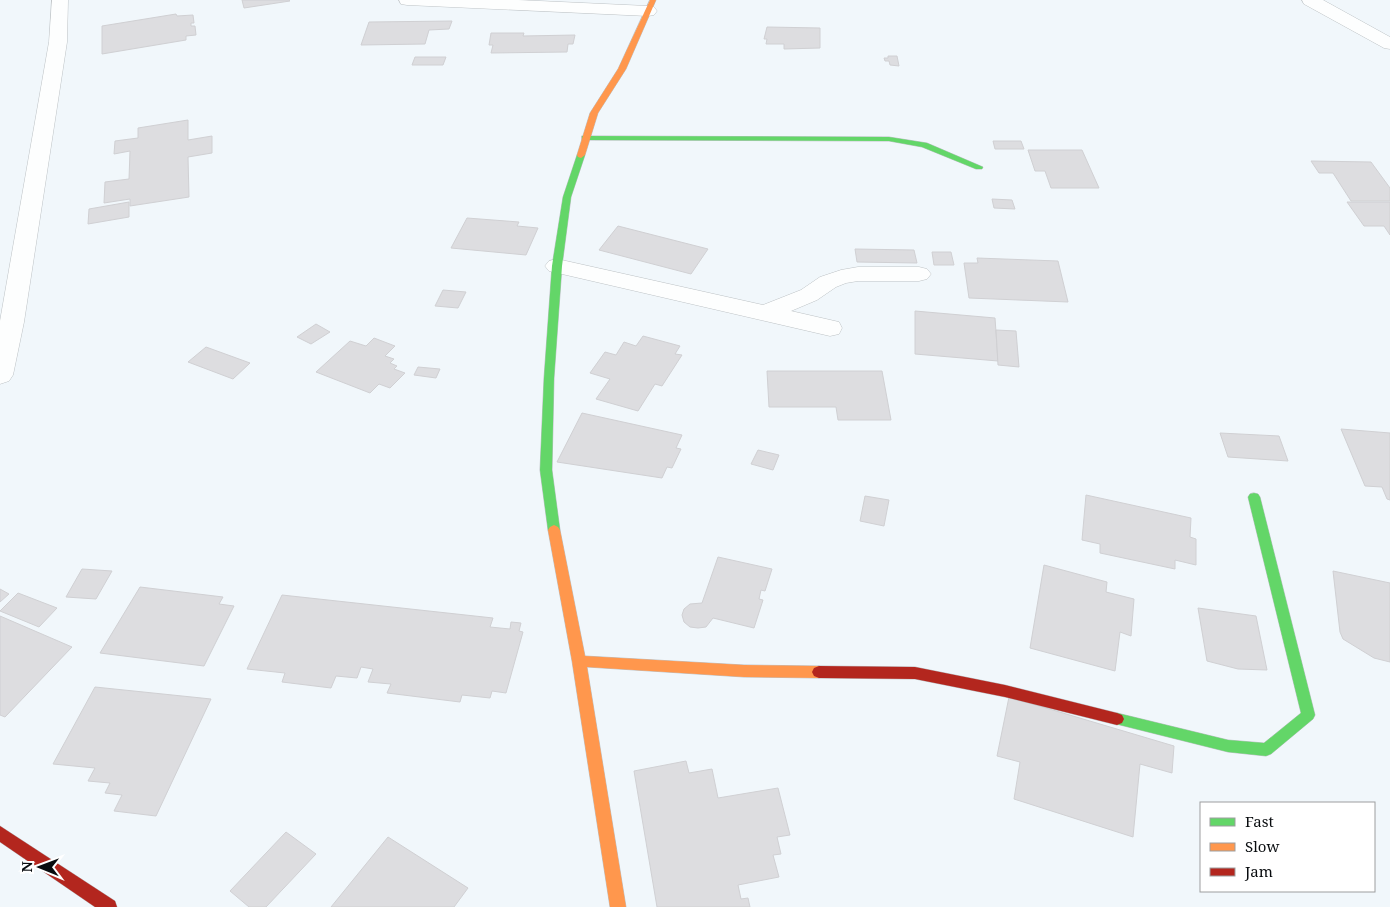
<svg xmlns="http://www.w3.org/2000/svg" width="1390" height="907" viewBox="0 0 1390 907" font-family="'Noto Serif',serif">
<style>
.building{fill:#dddde0;stroke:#d0d0d3}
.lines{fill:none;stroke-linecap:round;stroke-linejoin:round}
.street-casing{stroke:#bdc2c5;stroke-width:1}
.fast-casing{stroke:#bdc2c5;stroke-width:1}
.slow-casing{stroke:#bdc2c5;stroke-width:1}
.jam-casing{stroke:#bdc2c5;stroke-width:1}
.street{fill:#fdfefe;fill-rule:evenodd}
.fast{fill:#63d668;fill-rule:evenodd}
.slow{fill:#ff974d;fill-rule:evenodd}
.jam{fill:#b3261e;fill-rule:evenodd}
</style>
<rect width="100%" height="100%" fill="#f1f7fb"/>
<g class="building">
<polygon points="242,0 289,0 290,1 244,8"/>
<polygon points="176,14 177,16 193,15 194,23 191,23 191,26 195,26 196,35 186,36 186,40 102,54 102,26"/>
<polygon points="452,21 449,29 429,30 425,44 361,45 369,22"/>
<polygon points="767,27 820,28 820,48 784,49 784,44 766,44 767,39 764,39"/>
<polygon points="491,33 524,33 523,36 575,35 573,44 568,44 567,52 491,53 493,45 489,45"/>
<polygon points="888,56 897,56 899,66 890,65 889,61 885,61 884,58 888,58"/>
<polygon points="415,57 446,57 443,65 412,65"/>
<polygon points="188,120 188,140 212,136 212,153 188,157 189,197 130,206 130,199 104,203 105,182 129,179 130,151 114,154 115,141 138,138 138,128"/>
<polygon points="993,141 1021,141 1024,149 995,149"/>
<polygon points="1028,150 1082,150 1099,188 1051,188 1045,171 1035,171"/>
<polygon points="1311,161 1371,162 1390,188 1390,201 1351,201 1333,173 1319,173"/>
<polygon points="992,199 1012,200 1015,209 994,208"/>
<polygon points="129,202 129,217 88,224 89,209"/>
<polygon points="1347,202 1390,202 1390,235 1384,226 1364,226"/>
<polygon points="467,218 519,222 517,226 538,228 526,255 451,248"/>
<polygon points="618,226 708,249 691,274 599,250"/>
<polygon points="855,249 914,250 917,263 857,262"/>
<polygon points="932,252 951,252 954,265 934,265"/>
<polygon points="977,258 1058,261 1068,302 969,298 964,263 978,263"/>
<polygon points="443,290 466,292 458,308 435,306"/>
<polygon points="915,311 995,318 998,361 915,354"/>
<polygon points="316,324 330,332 311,344 297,337"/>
<polygon points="996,330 1016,331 1019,367 998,365"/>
<polygon points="643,336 680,346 675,354 682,355 662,386 655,384 638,411 596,399 610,379 590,373 605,352 616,355 624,342 636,346"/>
<polygon points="374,338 395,346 385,356 394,359 390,363 397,366 394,369 405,373 390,388 379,384 370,393 316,372 350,341 366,346"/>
<polygon points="206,347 250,363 233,379 188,362"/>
<polygon points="418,367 440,369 436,378 414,375"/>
<polygon points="767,371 882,371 891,420 838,420 836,407 769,407"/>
<polygon points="582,413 682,435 676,448 681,449 672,468 667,467 662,478 557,462"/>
<polygon points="1341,429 1390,433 1390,500 1387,499 1382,487 1365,486"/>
<polygon points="1220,433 1279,436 1288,461 1228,457"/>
<polygon points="758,450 779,455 773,470 751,464"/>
<polygon points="1086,495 1191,518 1190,537 1196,539 1196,565 1175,560 1175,569 1100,553 1100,544 1082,540"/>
<polygon points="865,496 889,500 884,526 860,521"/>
<polygon points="718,557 772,569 765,591 761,590 759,599 763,600 754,628 713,618 706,627 698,628 690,627 684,622 682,615 684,609 690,604 702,603"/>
<polygon points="1044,565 1107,582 1106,592 1134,599 1131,636 1120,632 1115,671 1030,648"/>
<polygon points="82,569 112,571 96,599 66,597"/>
<polygon points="1333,571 1390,583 1390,662 1374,658 1343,639 1340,632"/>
<polygon points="140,587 223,597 219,604 234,606 204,666 100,653"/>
<polygon points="0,589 9,594 0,602"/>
<polygon points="18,593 57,608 39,627 0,611"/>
<polygon points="282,595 493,618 490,627 510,629 511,622 521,623 519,631 523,632 506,693 492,691 490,698 462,695 460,702 387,693 391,684 368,682 373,669 361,667 357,678 336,676 331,688 282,682 285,673 247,669"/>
<polygon points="1198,608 1256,616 1267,670 1238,669 1207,661"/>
<polygon points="0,616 72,647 5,717 0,715"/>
<polygon points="95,687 211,699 156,816 114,811 122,795 105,793 110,783 88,781 95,768 53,764"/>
<polygon points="1009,697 1174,746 1172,773 1140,764 1133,837 1014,799 1020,762 997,756"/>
<polygon points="686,761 689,773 712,769 718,798 778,788 790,835 777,837 781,854 773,855 779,877 738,885 741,899 748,898 750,907 657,907 634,771"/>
<polygon points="286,832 316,854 266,907 249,907 230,891"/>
<polygon points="388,837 468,888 454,907 331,907"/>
</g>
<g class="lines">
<defs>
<g id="street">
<polygon points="52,0 68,0 67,42 24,322 13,375 9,381 0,384 0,321 49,42"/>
<polygon points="399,0 518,0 648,6 654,7 657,11 654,15 648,16 407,5 401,4"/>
<polygon points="1302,0 1323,0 1390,37 1390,49 1384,48 1304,4"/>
<polygon points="557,259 763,305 801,290 820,277 841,270 858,267 919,267 927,269 931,274 927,279 919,281 858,281 846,283 836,287 817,300 791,311 839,322 842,328 839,334 830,336 549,271 545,266 549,261"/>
</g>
<g id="fast">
<polygon points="582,136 889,137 927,143 983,167 982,169 976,169 922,147 889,141 585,140 582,140"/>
<polygon points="581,152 585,155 571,197 562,266 554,378 552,470 560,530 558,533 550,533 548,530 540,470 544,378 552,266 563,197 577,155"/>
<polygon points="1254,493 1258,494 1260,497 1315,715 1313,719 1271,754 1266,756 1228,752 1112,723 1110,719 1112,715 1117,713 1228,740 1264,743 1301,713 1248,497 1250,494"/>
</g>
<g id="slow">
<polygon points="650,0 656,0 626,69 598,113 585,155 581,158 578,157 577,155 590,113 618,69"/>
<polygon points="554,525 558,527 560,530 585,656 744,665 819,666 824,668 826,672 824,676 819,678 744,677 587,667 626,907 610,907 572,661 548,530 550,527"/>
</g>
<g id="jam">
<polygon points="819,666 915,667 1005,685 1117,713 1122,715 1124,719 1122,723 1117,725 1005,697 915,679 819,678 814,676 812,672 814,668"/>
<polygon points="0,826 115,901 117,907 95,907 0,842"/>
</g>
</defs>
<use href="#street" class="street-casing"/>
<use href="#fast" class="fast-casing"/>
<use href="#slow" class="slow-casing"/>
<use href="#jam" class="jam-casing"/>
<use href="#street" class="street"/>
<use href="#fast" class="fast"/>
<use href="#slow" class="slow"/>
<use href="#jam" class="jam"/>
</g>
<rect x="1200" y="802" width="175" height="90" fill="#ffffff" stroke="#9d9e9f"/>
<rect x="1210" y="818" width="25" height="8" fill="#63d668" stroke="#9d9e9f"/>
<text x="1245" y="827" font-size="15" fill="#090c0f">Fast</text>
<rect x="1210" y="843" width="25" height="8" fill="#ff974d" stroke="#9d9e9f"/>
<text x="1245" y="852" font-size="15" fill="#090c0f">Slow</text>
<rect x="1210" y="868" width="25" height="8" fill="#b3261e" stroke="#9d9e9f"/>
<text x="1245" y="877" font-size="15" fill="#090c0f">Jam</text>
<g transform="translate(40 867) rotate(271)" stroke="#ffffff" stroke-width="4" paint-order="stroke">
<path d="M0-4L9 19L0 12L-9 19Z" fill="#090c0f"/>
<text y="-8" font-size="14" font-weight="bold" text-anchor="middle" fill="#090c0f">N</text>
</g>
</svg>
